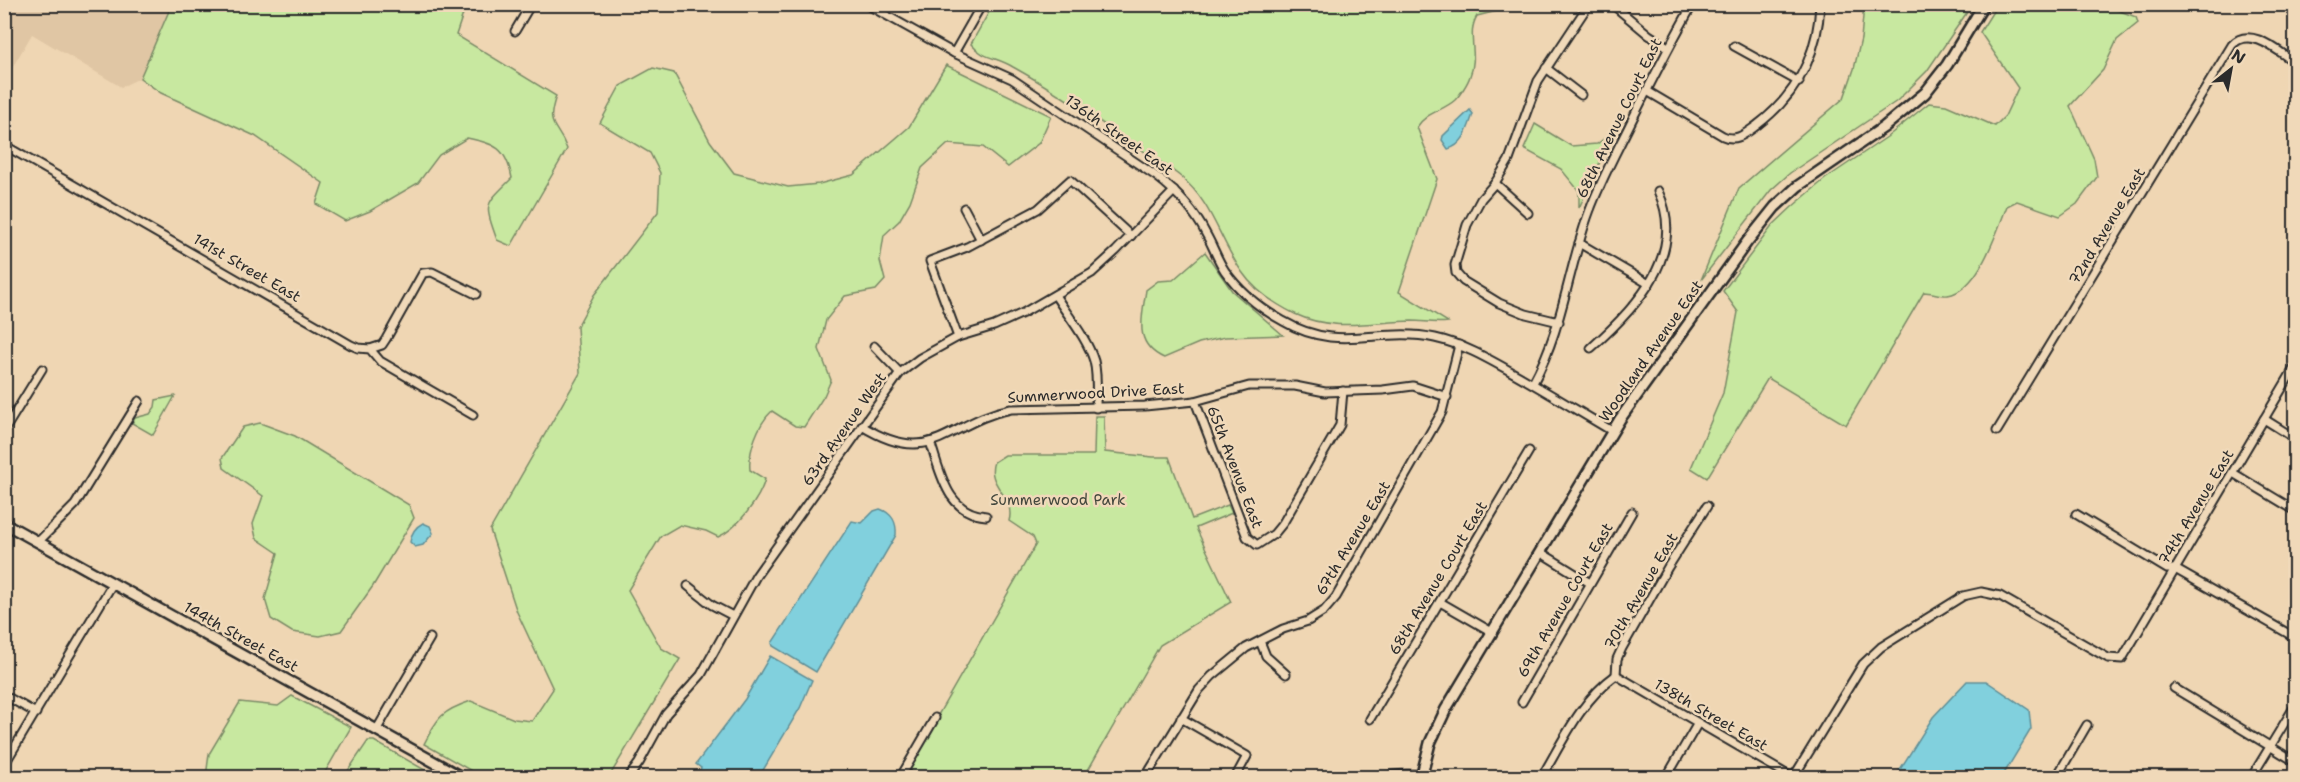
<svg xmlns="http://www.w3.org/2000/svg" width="2300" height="782" viewBox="0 0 2300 782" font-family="'Shantell Sans',sans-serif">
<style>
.built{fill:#e0c6a4}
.green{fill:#c8e8a0;stroke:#7a8a66;stroke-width:1.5}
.water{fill:#81d0dd;stroke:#5f8e96;stroke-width:1.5}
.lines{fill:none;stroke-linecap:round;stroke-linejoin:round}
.street-casing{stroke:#2b2b2b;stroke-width:11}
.secondary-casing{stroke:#2b2b2b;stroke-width:14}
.street{stroke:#f0d9b9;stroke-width:7}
.secondary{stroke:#f0d9b9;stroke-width:9}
.labels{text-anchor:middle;stroke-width:5;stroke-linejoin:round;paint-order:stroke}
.street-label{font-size:15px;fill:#2b2b2b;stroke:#f0d9b9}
.park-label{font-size:15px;fill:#43473d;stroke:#f0d9b9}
</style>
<rect width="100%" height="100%" fill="#efd6b3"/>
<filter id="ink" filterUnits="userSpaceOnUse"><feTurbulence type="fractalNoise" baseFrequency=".0167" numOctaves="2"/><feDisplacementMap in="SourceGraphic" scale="12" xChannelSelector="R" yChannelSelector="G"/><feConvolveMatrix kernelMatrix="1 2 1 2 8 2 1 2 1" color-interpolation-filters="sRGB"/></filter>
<g filter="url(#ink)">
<polygon class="built" points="5,5 172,5 140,78 121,87 32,34 5,80"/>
<g class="green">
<path d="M 172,4 L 466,5 L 456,35 L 556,96 C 545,129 557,122 567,149 L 511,246 L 497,240 C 483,201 485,206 512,178 C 506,147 495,144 467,138 L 439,155 L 418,183 L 370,211 L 345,221 L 316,204 L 323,183 L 255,136 L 161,93 L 140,78 Z"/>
<path d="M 993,5 L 1521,5 L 1477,16 C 1466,34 1479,55 1470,76 C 1468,83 1460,95 1455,100 C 1443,111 1426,112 1417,127 L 1437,179 L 1399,292 L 1448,322 C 1435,324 1424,321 1412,321 C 1372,322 1333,332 1295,314 C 1275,304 1254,290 1242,272 C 1220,241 1212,202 1181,177 C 1165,164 1146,153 1128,141 C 1091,115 1053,89 1013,67 C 997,57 983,59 971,44 Z"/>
<polygon points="1864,5 1972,5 1927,71 1897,101 1790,173 1771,190 1701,280 1739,188 1844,98 1854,69 1861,39"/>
<path d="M 1997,5 L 2104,5 L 2136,17 L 2138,23 L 2117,40 L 2103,70 L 2070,106 L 2094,159 L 2097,177 L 2077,204 L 2060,216 L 2017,201 L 2007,206 C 1997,231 1979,290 1948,295 C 1941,296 1931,292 1924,292 L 1846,425 L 1768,378 L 1707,478 L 1691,468 L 1723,393 L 1738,312 L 1723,291 L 1773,225 L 1792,207 L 1825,179 L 1887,137 L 1929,103 L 1946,105 L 1995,126 L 2005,116 L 2018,88 L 1980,32 Z"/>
<path d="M 946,65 L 1051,116 L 1039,143 L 1008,167 L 983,147 L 948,144 L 922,168 L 910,202 L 899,221 L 884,235 L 880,261 L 885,280 L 876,290 L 845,296 L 826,320 L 819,349 L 831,380 L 824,396 L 804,427 L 795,426 L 772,411 C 758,424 748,451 750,470 L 765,479 C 760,499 737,529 718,537 L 706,531 L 680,525 L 661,536 L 628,590 L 661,648 L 680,659 L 609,777 L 482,777 L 424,744 C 438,717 441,711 471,701 L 514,719 L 532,721 L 553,689 L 517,612 L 490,530 L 580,373 L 577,327 L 594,295 L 658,212 L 660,173 L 650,153 L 600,123 L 620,86 L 653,68 L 674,73 L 710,141 L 734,173 L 788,187 L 819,184 L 853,175 L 909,127 Z"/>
<polygon points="1535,124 1571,146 1597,144 1614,131 1579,208 1579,191 1561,169 1524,149"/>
<path d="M 1205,252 L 1232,291 L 1283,335 L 1225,337 L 1199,343 L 1164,358 C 1133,344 1142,318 1146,290 L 1158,281 L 1173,280 Z"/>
<polygon points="175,396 153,435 132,423 135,418 150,414 155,407 156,400"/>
<path d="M 1095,416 L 1104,416 L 1105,452 L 1153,457 L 1169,457 L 1192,519 L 1228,505 L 1232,513 L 1196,528 L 1231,602 L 1160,645 L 1084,777 L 902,778 L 1036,544 L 1033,537 L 1009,521 C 1016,497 985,485 994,462 L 1005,455 L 1094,455 Z"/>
<polygon points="260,423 295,436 409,505 414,518 373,586 341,631 320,636 292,632 271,619 265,599 278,553 256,538 253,524 263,496 224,468 222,458 243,427"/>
<polygon points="292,696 351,727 324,774 316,778 206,777 209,754 240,702 278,706"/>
<polygon points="368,741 374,741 437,777 349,777 347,772"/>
</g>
<g class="water">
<path d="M 1470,110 L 1473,114 C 1468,128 1464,145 1448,149 L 1442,140 L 1443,136 Z"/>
<path d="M 880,509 C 892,513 897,523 896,535 L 816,672 L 773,646 L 772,643 L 852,521 L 862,523 L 874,511 Z"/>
<path d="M 423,523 L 430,526 L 433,533 L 423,545 L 415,547 L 410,542 C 411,534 415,527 423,523 Z"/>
<polygon points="770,656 812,680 800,708 759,777 697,777 701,768 696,764 745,699"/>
<polygon points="1967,681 1986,681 2029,710 2031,729 2002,777 1904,777 1899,771 1933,717"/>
</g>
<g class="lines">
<defs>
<g id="street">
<path d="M 866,4 L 954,53 L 1012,79 L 1156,176 C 1177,192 1194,210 1206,234 C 1213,246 1217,259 1225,271 C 1240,292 1261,309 1283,321 C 1339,354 1379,326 1435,338 C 1462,344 1485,357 1510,371 C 1544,390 1578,411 1612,431"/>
<polyline points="1612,4 1649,35 1668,47"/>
<polyline points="515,31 531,4"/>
<polyline points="1734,46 1799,82"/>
<polyline points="954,53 982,4"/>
<polyline points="1546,68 1581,95"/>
<path d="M 1647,91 L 1723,136 C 1736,142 1745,134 1756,126 C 1796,96 1818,55 1820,4"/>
<polyline points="4,145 351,345 358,348 370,349 380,361 473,415"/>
<polyline points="1495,183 1528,213"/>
<polyline points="964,208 981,240"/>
<polyline points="1579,243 1649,284"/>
<path d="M 1055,295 C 1068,316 1087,338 1094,361 C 1098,376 1096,393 1096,408"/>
<polyline points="1559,322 1526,314 1499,303 1463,281 1456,273 1455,265 1467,225 1481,199 1495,183 1509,160 1538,81 1589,4"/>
<polyline points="958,337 930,261 967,247 1038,209 1070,180 1131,236"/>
<polyline points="874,346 900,373"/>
<path d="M 1591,348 C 1635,309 1688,254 1658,191"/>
<polyline points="370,349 382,345 386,339 423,273 432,272 476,294"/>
<path d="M 1533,383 C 1562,330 1567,275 1587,218 C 1599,183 1617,151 1633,118 C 1652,80 1671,42 1693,4"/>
<polyline points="1195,401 1247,537 1257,545 1274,534 1283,523 1340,425 1343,391"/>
<polyline points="2264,419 2296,439"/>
<path d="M 862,426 C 933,470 948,421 1011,409 L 1145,406 L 1195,401 L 1249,386 L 1295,386 L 1325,392 L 1383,390 L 1413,386 L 1447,397"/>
<polyline points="4,431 42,369"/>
<path d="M 1997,431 L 2232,45 C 2250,25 2279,52 2296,63"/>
<path d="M 930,442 C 941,472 946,513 986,516"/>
<polyline points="2233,473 2296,511"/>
<polyline points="2076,514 2167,569 2175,569 2296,638"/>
<polyline points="39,541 75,505 139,401"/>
<polyline points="1540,552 1590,583"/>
<polyline points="688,586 712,605 733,616"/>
<polyline points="1440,602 1492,632"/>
<polyline points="1260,641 1266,656 1286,674"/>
<polyline points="1616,675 1793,778"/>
<polyline points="1616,675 1617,659 1622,648 1668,567 1707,506"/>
<polyline points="2174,688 2296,762"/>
<polyline points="4,695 36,713"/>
<polyline points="1522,702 1632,512"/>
<polyline points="1181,718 1247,756 1235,778"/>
<polyline points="1370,719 1529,451"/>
<polyline points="377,729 430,638"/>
<polyline points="4,765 113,583"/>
<polyline points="628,778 639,763 666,714 701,675 756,576 900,373 920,358 958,337 994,326 1023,313 1092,273 1116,251 1174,191"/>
<polyline points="900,778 935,718"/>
<polyline points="1145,778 1199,690 1212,676 1246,648 1283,629 1308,621 1324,611 1336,597 1442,412 1459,345"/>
<path d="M 1376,778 C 1397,774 1415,772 1436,778"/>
<path d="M 1541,778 C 1563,741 1581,700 1616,675"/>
<polyline points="1666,778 1698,723"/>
<polyline points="1793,778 1863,664 1881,647 1963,596 1981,592 2000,596 2108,658 2122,659 2296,365"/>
<polyline points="2056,778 2087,725"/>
<polyline points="2251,778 2296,704"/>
</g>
<g id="secondary">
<polyline points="4,523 463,778"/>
<polyline points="1421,778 1430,743 1446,709 1620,419 1747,242 1775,207 1798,186 1884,127 1925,93 1947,65 1984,4"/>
</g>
</defs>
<use href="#street" class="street-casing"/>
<use href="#secondary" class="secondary-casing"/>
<use href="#street" class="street"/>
<use href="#secondary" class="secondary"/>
</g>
</g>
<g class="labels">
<g class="street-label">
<text transform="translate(1619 118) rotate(-64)" y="5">68th Avenue Court East</text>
<text transform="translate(1119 135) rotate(35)" y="5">136th Street East</text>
<text transform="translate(2107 226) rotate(-59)" y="5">72nd Avenue East</text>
<text transform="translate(247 268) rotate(30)" y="5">141st Street East</text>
<text transform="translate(1651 351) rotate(-55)" y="5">Woodland Avenue East</text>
<text transform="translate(1096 393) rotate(-3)" y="5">Summerwood Drive East</text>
<text transform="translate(844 429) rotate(-55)" y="5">63rd Avenue West</text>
<text transform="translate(1235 467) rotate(69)" y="5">65th Avenue East</text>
<text transform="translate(2196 507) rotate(-59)" y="5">74th Avenue East</text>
<text transform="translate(1353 538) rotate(-59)" y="5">67th Avenue East</text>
<text transform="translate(1438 578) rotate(-59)" y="5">68th Avenue Court East</text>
<text transform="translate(1641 591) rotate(-60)" y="5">70th Avenue East</text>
<text transform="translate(1565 600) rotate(-60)" y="5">69th Avenue Court East</text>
<text transform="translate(241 637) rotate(29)" y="5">144th Street East</text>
<text transform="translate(1711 715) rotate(30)" y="5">138th Street East</text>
</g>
<g class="park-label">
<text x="1058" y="505">Summerwood Park</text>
</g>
</g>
<rect width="2300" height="782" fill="none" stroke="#f0d9b9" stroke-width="24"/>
<rect x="12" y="12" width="2276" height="758" fill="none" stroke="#2b2b2b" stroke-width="2" filter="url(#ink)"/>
<g transform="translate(2231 69) rotate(31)" stroke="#f0d9b9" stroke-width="4.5" paint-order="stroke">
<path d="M0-4.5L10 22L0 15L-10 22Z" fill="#2b2b2b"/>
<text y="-9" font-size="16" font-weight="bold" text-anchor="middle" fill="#2b2b2b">N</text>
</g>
</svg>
